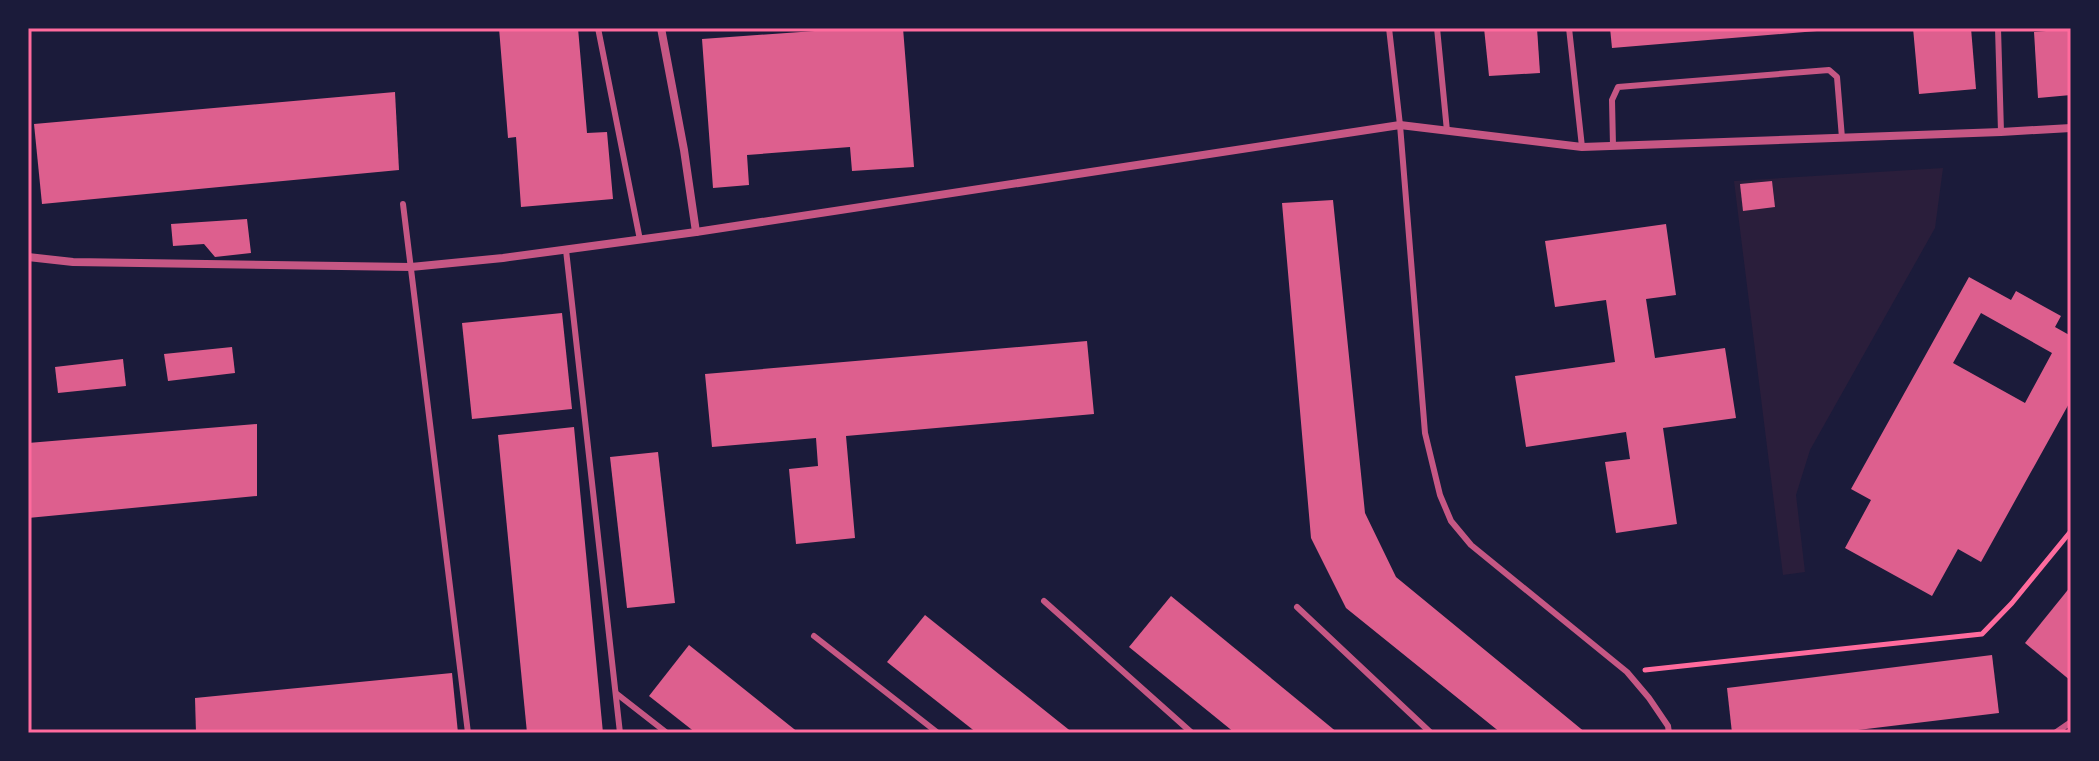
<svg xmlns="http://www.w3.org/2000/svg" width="2099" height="761" viewBox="0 0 2099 761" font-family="Bitter,serif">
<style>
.green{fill:#2a1e3b}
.building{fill:#dd5f8e;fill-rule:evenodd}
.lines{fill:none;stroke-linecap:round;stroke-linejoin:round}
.path{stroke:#ff6b9d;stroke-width:5}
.service{stroke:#c65784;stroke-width:6}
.minor{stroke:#c65784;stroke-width:8}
.neatline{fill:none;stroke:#ff6b9d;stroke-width:3}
</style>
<rect width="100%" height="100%" fill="#1b1b3a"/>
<polygon class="green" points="1943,168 1935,228 1810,450 1796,495 1805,572 1783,575 1734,181"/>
<g class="building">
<polygon points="499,28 578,28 587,133 607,132 613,199 521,207 516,137 508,138"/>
<polygon points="857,28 903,28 914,167 852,171 850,147 747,155 749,185 713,188 702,39"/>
<polygon points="1484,28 1537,28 1540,73 1489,76"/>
<polygon points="1610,28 1829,28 1829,30 1612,48"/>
<polygon points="1913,28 1971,28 1976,89 1919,94"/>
<polygon points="2071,29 2071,95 2038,98 2034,32"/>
<polygon points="395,92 399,170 42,204 34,124"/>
<polygon points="1772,181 1775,207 1743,211 1740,184"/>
<polygon points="1333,200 1365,513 1396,577 1586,733 1501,733 1346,608 1311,538 1282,203"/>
<polygon points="247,219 251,253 215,257 204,244 173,246 171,224"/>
<polygon points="1666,224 1676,295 1646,299 1655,358 1725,348 1736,418 1663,428 1677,524 1616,533 1605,462 1630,459 1626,432 1526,447 1515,376 1615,362 1606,300 1555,307 1545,241"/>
<path d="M 1969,277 L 2011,300 L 2016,291 L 2061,316 L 2055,327 L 2071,336 L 2071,400 L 1981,562 L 1958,549 L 1932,596 L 1845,548 L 1871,500 L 1851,489 ZM 1981,313 L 2052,353 L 2025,403 L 1953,363 Z"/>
<polygon points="562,313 572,409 472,419 462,323"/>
<polygon points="1087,341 1094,414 846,436 855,538 796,544 789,469 818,466 816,438 712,447 705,374"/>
<polygon points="232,347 235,373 168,381 164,354"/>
<polygon points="123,359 126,386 58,393 55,367"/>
<polygon points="257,424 257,496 28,518 28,443"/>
<polygon points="574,427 603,733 527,733 498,435"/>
<polygon points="658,452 675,603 627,608 610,457"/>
<polygon points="2071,586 2071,681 2025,643"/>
<polygon points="1171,596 1338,733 1235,733 1129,647"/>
<polygon points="925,615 1073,733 977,733 887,662"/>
<polygon points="689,645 799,733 696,733 649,696"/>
<polygon points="1992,655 1999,713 1833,733 1732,733 1727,688"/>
<polygon points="452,673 458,733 196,733 195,698"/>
</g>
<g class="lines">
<polyline class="path" points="1645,670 1982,634 2012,603 2071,531"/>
<g class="service">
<polyline points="598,28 640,240"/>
<polyline points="1389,28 1400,125 1425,433 1440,495 1451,521 1471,545 1627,672 1649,698 1668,726 1669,733"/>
<polyline points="1437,28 1447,131"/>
<polyline points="1569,28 1582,147"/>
<polyline points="1998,28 2001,132"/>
<polyline points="1613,146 1612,100 1618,87 1829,70 1837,77 1842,138"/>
<polyline points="403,204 468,733"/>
<polyline points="566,250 620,733"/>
<polyline points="1044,601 1192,733"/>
<polyline points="1297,607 1431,733"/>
<polyline points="814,636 938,733"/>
<polyline points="617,694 667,733"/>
<polyline points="2055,733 2071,722"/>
</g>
<g class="minor">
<polyline points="661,28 684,150 696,232"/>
<polyline points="28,257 73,262 411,267 503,258 696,232 1400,125 1582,147 2001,132 2071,128"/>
</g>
</g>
<rect width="2099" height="761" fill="none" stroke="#1b1b3a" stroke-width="60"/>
<rect x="30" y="30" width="2039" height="701" class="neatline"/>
</svg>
